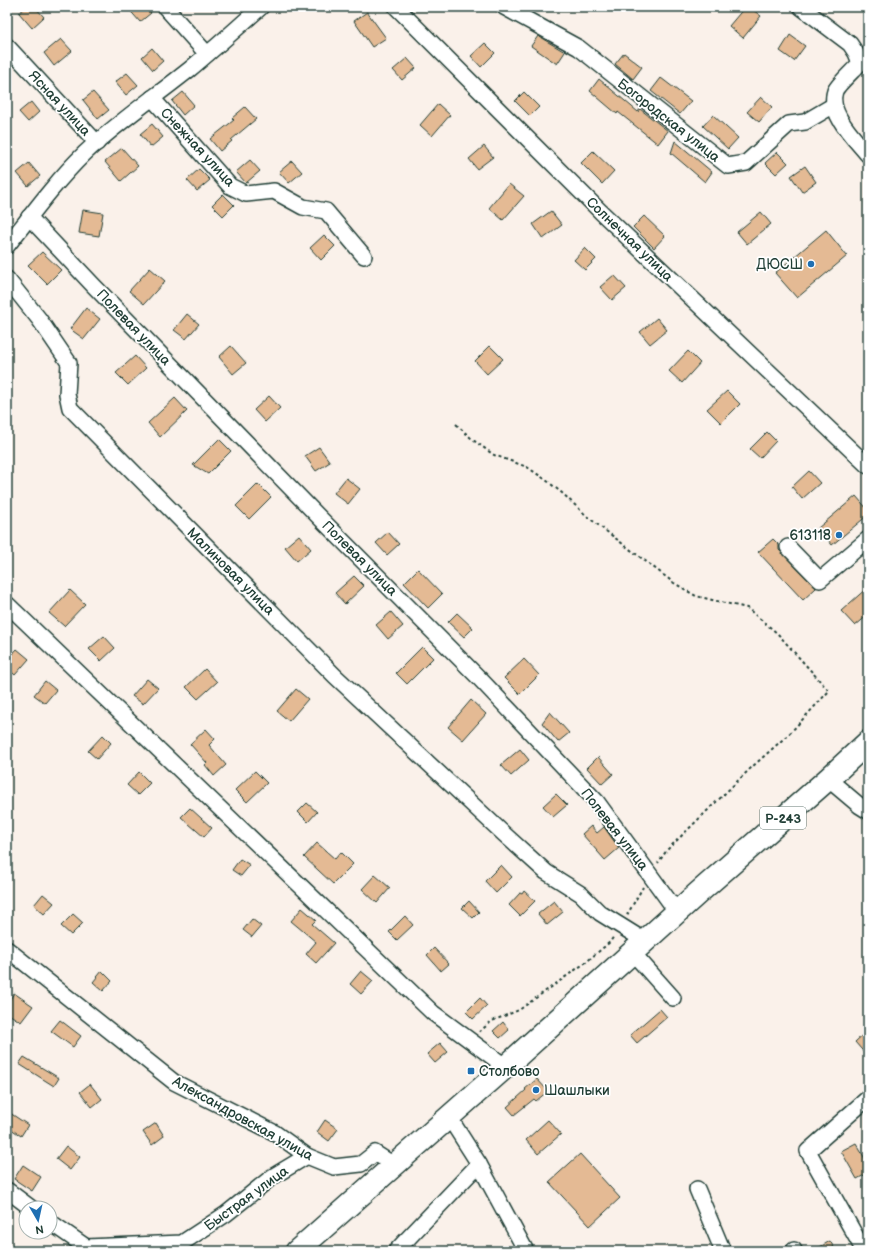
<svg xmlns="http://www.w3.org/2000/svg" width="875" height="1258" viewBox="0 0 875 1258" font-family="'Balsamiq Sans',sans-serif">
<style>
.building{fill:#e4ba94;stroke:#1f3d34}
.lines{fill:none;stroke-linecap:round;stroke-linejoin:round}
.minor-casing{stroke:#1f3d34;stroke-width:18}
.highway-casing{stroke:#1f3d34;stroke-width:25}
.path{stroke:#1f3d34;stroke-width:2;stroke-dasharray:3 3;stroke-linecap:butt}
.minor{stroke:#fff;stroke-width:15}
.highway{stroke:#fff;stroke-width:22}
.poi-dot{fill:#1f6fb2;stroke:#fff;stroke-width:1.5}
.labels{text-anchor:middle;stroke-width:3.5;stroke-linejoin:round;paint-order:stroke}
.shield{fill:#fff;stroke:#627771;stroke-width:1}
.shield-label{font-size:13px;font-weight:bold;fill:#1f3d34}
.street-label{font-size:14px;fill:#1f3d34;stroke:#fff}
.poi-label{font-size:14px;fill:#1f3d34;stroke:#fff;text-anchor:end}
</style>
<rect width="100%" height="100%" fill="#faf1ea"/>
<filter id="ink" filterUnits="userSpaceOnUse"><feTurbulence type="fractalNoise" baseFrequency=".025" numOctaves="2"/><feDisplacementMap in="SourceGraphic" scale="8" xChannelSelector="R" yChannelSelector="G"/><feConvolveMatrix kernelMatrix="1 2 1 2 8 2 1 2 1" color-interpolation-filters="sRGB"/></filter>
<g filter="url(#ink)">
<g class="building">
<polygon points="26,7 35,7 44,17 32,28 19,13"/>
<polygon points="127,7 146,7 151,13 140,22"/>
<polygon points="745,7 749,7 761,16 743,38 729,26"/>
<polygon points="367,12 386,38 372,47 354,21"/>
<polygon points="790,35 805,46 794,61 780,51"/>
<polygon points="538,36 565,52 557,64 531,46"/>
<polygon points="61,39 72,51 54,66 44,53"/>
<polygon points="485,43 495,53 481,67 471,56"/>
<polygon points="152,48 163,61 153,70 142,57"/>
<polygon points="624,53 642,67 633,79 615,64"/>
<polygon points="407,58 416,68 402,80 393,70"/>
<polygon points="127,73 138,85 126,95 115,82"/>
<polygon points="661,78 691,101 680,114 651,91"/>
<polygon points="599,79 638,112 640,109 668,131 658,144 618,112 617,114 590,91"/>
<polygon points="93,92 109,110 98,119 83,100"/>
<polygon points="183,92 194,105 183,115 172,101"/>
<polygon points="524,92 539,107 530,116 515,101"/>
<polygon points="761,97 772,107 759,122 747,112"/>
<polygon points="31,102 39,112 28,122 19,112"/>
<polygon points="438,104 450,115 432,136 420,125"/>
<polygon points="245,107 256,119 231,140 232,141 220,151 210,139 234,120 232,118"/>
<polygon points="713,115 738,138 728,149 703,126"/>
<polygon points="152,124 163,137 151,147 140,134"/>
<polygon points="675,141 712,172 705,182 671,153"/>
<polygon points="484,146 493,157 477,169 469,159"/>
<polygon points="122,148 138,166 121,181 105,162"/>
<polygon points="593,151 614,171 602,184 581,163"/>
<polygon points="777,152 788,163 776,174 765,163"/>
<polygon points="250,160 260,171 246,183 236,172"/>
<polygon points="292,161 302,172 289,183 279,172"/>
<polygon points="29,163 40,176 28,186 17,173"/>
<polygon points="805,166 816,182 802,192 791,176"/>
<polygon points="199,169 210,180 197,191 187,180"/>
<polygon points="509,184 524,196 503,220 489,208"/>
<polygon points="223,194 234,205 223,216 212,205"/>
<polygon points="83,210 103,213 99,236 79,233"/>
<polygon points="551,211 562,225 543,239 533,224"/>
<polygon points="761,212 771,224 747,244 737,232"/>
<polygon points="644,216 665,236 654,248 633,227"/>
<polygon points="826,230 847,256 797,298 775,273"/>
<polygon points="324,235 335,246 321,260 310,248"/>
<polygon points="585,248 596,259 585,270 574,260"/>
<polygon points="42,252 61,270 47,284 28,265"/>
<polygon points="150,268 165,281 144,304 129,291"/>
<polygon points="614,275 626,288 612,300 600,287"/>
<polygon points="86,308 100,319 84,339 70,329"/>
<polygon points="187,314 199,324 186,339 174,330"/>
<polygon points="657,318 667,330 650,344 640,332"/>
<polygon points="231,346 246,363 233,374 219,357"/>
<polygon points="490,346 503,359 487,374 475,361"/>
<polygon points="688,351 700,363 682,383 669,371"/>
<polygon points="135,356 146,368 128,385 116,373"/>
<polygon points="727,391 740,404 721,423 707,409"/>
<polygon points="269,396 280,408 265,422 254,410"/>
<polygon points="175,398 187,411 160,437 148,423"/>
<polygon points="767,432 776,441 760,458 750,449"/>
<polygon points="219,439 231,451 208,474 193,465"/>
<polygon points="319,447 330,462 316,471 305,456"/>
<polygon points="809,471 820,483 802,499 792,487"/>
<polygon points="346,478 360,489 348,504 334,493"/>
<polygon points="258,484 271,497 249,519 236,506"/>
<polygon points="856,496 868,510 868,515 832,545 818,528"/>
<polygon points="388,532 399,544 387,555 376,543"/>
<polygon points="299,535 311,549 297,561 285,547"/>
<polygon points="773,539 779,545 779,550 782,553 816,588 803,600 758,552"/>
<polygon points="418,569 442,594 428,608 404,583"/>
<polygon points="354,576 364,586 345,604 335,593"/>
<polygon points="868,587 868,615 855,626 841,611"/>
<polygon points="70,590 85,604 64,626 49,613"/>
<polygon points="391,612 403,626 388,639 376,625"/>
<polygon points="457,613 473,628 464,637 448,622"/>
<polygon points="104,636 115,648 101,661 89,649"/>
<polygon points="422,647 433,658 407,684 396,673"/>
<polygon points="17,649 29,659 15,675 7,668 7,660"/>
<polygon points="524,659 539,675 520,694 504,678"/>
<polygon points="205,669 217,682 198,699 186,687"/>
<polygon points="147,679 158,688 143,704 132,696"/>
<polygon points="45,681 56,690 45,703 34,695"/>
<polygon points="296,689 308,699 289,721 277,711"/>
<polygon points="471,700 486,714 463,740 448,727"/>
<polygon points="550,712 569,733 558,742 542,723"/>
<polygon points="206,729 215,739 209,745 226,765 214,776 205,765 207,763 190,744"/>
<polygon points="103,735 111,743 97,759 88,751"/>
<polygon points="520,749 529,760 511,776 501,765"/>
<polygon points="598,757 613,774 602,784 587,768"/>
<polygon points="255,771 267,783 247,802 235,790"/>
<polygon points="139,772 150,783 138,795 127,785"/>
<polygon points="556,794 567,805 553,817 543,806"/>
<polygon points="307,803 317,812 308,822 298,812"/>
<polygon points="190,808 212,828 204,837 181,817"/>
<polygon points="591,826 597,833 604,827 619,848 605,860 582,834"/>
<polygon points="317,843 335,859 341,852 353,864 333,884 304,857"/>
<polygon points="240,859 250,865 241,876 232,870"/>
<polygon points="501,865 512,877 496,893 485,881"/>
<polygon points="375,875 390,888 377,903 362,889"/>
<polygon points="524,891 535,901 520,916 509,905 520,893 522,894"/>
<polygon points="43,894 54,903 44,914 34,905"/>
<polygon points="469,901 479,912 473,918 462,908"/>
<polygon points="554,901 563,912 547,925 538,914"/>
<polygon points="302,908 316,920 312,924 334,943 316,963 306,954 316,942 291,921"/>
<polygon points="73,914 83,923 71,935 61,926"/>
<polygon points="405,916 413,925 397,940 389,932"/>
<polygon points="252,919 261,926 252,937 243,930"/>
<polygon points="434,948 449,964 441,971 427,955"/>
<polygon points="102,971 112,981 103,991 93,982"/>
<polygon points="361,971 373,981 361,994 350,984"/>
<polygon points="14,993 33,1006 21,1022 7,1013 7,1004"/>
<polygon points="480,998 487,1006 473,1019 466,1012"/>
<polygon points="660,1009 667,1017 637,1043 630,1035"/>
<polygon points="60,1020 81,1036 73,1047 51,1031"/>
<polygon points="503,1022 509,1030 500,1038 493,1031"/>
<polygon points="868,1030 868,1057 855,1042"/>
<polygon points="440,1043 448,1052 435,1063 427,1054"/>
<polygon points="24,1057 59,1078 54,1086 19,1064"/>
<polygon points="537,1079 548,1091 536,1101 534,1099 514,1115 507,1107 526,1090 525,1089"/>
<polygon points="90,1084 102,1099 92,1107 80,1092"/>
<polygon points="7,1111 28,1125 21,1136 7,1126"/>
<polygon points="325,1120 338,1129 329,1141 317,1132"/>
<polygon points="548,1120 561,1134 538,1154 526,1140"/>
<polygon points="156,1123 164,1136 152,1145 143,1132"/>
<polygon points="856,1143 868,1164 868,1173 857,1179 841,1151"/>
<polygon points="66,1146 80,1157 70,1170 56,1159"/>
<polygon points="580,1154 620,1198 590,1226 549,1182"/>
<polygon points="23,1165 41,1177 32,1191 14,1179"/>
<polygon points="830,1241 836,1251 813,1251"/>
</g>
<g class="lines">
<defs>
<g id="minor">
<polyline points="165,7 207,54"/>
<polyline points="396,7 601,212 868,466"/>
<polyline points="504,7 579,48 728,166 746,163 789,124 805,122 834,105"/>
<path d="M 801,7 L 850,44 L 856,53 L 860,63 C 854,70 838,84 835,91 C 827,113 856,140 868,155"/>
<polyline points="7,46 97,143"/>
<polyline points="152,98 230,186 246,194 274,191 303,207 326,211 364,256"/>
<polyline points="29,217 93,285 318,516 480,679 597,802 677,912"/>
<path d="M 7,246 C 32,214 56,181 85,153 C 118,122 155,97 190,69 C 214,49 237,28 261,7"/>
<polyline points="7,279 39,319 69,363 67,394 70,408 335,676 504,834 546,872 581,894 600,913 645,941"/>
<polyline points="788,547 820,580 868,539"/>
<polyline points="7,604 433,1013 506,1067"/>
<polyline points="828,779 860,806 868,811"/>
<polyline points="7,949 174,1082 275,1133 307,1156 334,1167 361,1164 375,1153 394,1165"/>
<polyline points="632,952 673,998"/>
<polyline points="449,1117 479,1164 526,1251"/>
<polyline points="697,1189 722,1249 720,1251"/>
<polyline points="7,1190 31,1208"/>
<polyline points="50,1222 86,1247 182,1243 226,1214 272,1177 307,1156"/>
<polyline points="396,1251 479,1164"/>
<polyline points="794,1251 794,1250"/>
<polyline points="864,1251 808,1151 868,1098"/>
</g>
<polyline id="highway" points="297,1251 501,1071 697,894 828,779 868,742"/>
</defs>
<use href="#minor" class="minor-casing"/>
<use href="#highway" class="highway-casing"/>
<g class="path">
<polyline points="456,424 473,440 494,455 527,467 546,480 562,493 589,518 674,583 696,596 725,603 747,608 777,633 829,691 790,733 753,766 667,850 658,863"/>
<polyline points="627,915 643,887"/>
<polyline points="479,1032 492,1021 519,1010 585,963 610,942 614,936"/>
</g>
<use href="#minor" class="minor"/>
<use href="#highway" class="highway"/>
</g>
</g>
<g class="poi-dot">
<circle cx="811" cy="264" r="4"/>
<circle cx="839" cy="535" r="4"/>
<rect x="467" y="1067" width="8" height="8" rx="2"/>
<circle cx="536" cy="1090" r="4"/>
</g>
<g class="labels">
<rect class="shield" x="760" y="807" width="46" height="22" rx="3"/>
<g class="shield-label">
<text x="783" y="823">Р-243</text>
</g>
<g class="street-label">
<text transform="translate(60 103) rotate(47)" y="5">Ясная улица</text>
<text transform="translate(669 120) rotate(38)" y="5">Богородская улица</text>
<text transform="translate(198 147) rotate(47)" y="5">Снежная улица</text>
<text transform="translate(630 239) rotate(44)" y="5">Солнечная улица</text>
<text transform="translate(134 327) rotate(46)" y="5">Полевая улица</text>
<text transform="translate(360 558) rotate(45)" y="5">Полевая улица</text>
<text transform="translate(231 571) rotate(45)" y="5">Малиновая улица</text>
<text transform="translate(615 829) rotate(52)" y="5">Полевая улица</text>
<text transform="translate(243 1118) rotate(29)" y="5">Александровская улица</text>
<text transform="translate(246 1198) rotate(-36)" y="5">Быстрая улица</text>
</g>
<g class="poi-label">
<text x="803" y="269">ДЮСШ</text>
<text x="831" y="540">613118</text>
<text x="479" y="1076" text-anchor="start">Столбово</text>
<text x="544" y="1095" text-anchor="start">Шашлыки</text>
</g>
</g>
<rect width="875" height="1258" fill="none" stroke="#fff" stroke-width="24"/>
<rect x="12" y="12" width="851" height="1234" fill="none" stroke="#1f3d34" stroke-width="1.5" filter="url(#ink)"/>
<g transform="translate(38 1220) rotate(171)"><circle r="19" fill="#ffffff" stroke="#a5b1ae"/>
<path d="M0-3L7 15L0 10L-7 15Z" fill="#1f6fb2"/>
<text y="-6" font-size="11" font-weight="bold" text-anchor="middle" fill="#1f3d34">N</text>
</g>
</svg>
